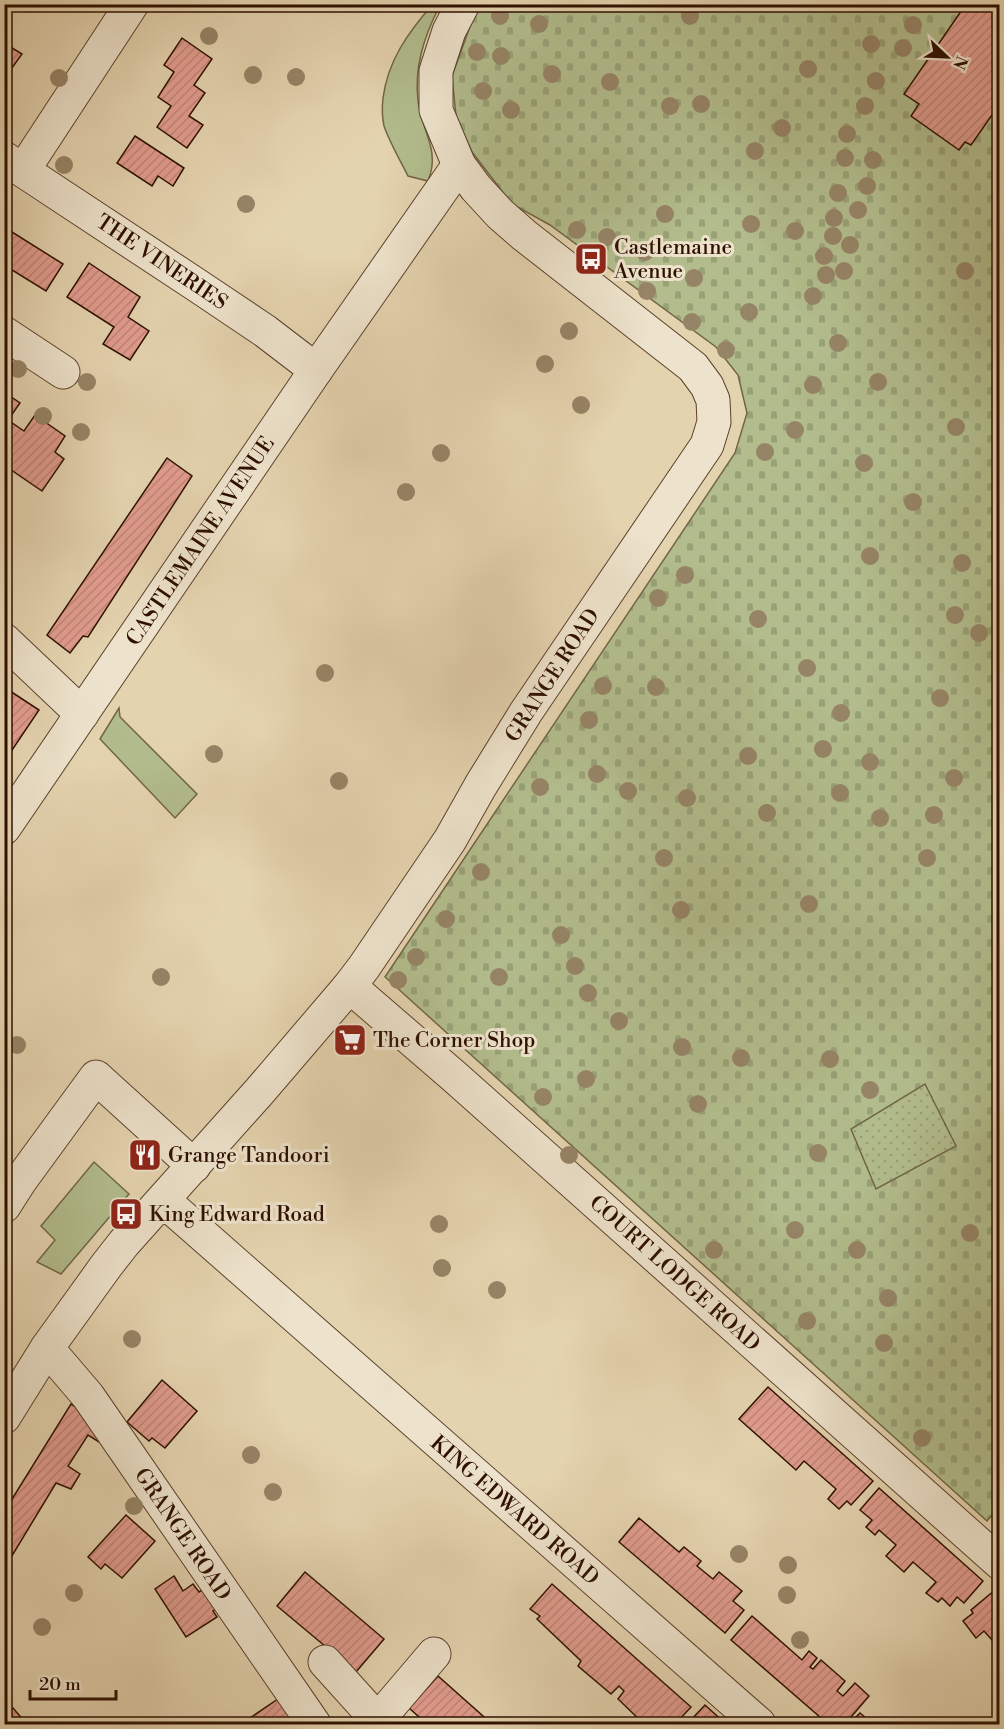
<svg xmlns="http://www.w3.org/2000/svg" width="1004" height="1729" viewBox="0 0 1004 1729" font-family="'Libre Bodoni',serif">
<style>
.green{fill:#b2bc8c;stroke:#706646;stroke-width:1.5}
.cemetery{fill:url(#cemetery-stones);stroke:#706646;stroke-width:1.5}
.park{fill:url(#park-dots);stroke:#706646;stroke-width:1.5}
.building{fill:url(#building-hatch);stroke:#2e1000;stroke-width:1.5}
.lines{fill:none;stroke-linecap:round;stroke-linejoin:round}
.minor-casing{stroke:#5c412c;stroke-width:35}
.minor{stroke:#ede2cb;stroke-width:33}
.tree{fill:#968466}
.labels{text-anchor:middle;stroke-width:6;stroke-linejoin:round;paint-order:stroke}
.poi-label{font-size:21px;fill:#2e1000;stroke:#ede2cb;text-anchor:start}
.street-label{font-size:21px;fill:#2e1000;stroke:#ede2cb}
</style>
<defs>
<pattern id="cemetery-stones" width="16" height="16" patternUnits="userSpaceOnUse" patternTransform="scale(1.5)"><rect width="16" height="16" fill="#b2bc8c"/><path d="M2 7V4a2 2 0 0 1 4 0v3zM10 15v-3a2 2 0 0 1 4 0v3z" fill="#99a177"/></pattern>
<pattern id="park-dots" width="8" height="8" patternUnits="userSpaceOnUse" patternTransform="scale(1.5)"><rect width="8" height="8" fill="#b2bc8c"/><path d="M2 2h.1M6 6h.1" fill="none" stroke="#99a177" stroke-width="1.8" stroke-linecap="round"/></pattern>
<pattern id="building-hatch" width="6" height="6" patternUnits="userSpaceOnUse" patternTransform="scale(1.5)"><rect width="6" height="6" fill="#e19c8e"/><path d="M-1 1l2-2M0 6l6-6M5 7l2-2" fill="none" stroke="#c18579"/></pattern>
</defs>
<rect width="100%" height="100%" fill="#e4d3af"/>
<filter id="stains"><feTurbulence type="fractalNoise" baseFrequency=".00333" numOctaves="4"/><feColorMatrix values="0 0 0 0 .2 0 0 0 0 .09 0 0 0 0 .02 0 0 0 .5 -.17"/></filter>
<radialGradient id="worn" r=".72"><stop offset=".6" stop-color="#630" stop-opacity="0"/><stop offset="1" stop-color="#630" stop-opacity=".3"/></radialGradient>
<g class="green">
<path d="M 432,5 L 435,5 L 439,7 C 424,37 414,67 418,101 C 421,130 441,150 428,181 L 408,176 C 400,160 390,143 384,126 C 382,117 382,107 383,98 C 388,60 408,33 432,5 Z"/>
<polygon points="119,708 120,717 197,794 175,818 100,739"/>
<polygon points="94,1162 129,1194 61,1274 37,1262 55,1240 41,1226"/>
</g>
<polygon class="cemetery" points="480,4 999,5 1000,1506 987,1521 385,977 735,453 747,413 738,375 716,347 550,225 512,204 472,152 456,116 452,76 476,10"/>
<polygon class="park" points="925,1084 956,1146 876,1189 851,1129"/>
<g class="building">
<polygon points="966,4 1000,4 1000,92 993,101 999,105 971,145 965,142 959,150 911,116 919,104 904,94"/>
<polygon points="182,38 212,59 194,85 205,93 189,116 203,125 187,148 157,127 171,106 158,97 174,72 164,65"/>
<polygon points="4,43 22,54 4,79"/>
<polygon points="135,136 184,168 173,186 158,176 152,186 117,163"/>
<polygon points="4,227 63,264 46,291 4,265"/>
<polygon points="89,263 140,297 128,317 149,331 130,360 103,344 114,327 67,297"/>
<polygon points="4,392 20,403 8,420 24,431 35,415 65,436 55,452 64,459 42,491 4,465"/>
<polygon points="167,458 192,476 88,637 83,636 70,653 47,635"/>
<polygon points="10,691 39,710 4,762 4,699"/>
<polygon points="124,1204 128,1208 119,1218 115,1215"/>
<polygon points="162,1380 197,1411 165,1448 152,1438 149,1441 127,1422"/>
<polygon points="768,1387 873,1481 851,1505 847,1501 839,1509 828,1499 836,1489 804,1461 796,1470 739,1419"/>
<polygon points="71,1404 98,1420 106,1430 99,1442 88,1435 68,1466 80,1474 71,1489 56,1483 4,1569 4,1512"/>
<polygon points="879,1488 983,1581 964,1603 957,1597 950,1606 942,1598 938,1602 926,1593 936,1582 913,1562 904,1572 886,1556 896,1545 879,1530 875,1535 866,1527 872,1520 860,1510"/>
<polygon points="126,1515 155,1541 122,1578 105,1564 101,1569 88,1557"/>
<polygon points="639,1518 679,1552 684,1547 701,1561 697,1566 713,1579 719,1572 742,1591 733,1601 744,1610 725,1633 619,1542"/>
<polygon points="305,1572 384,1639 356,1672 277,1606"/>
<polygon points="174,1576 183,1591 193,1584 199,1592 213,1583 226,1602 213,1611 217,1617 186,1637 155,1589"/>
<polygon points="552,1584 691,1707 675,1724 644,1724 618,1699 624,1691 619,1686 611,1694 578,1666 581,1661 537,1619 540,1616 530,1609"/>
<polygon points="995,1590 1000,1596 1000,1649 984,1631 976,1638 963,1621 973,1613 971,1610"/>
<polygon points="752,1616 802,1660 809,1651 817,1658 810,1667 813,1669 821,1660 845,1681 837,1691 843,1696 855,1683 869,1696 845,1724 828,1724 731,1640"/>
<polygon points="438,1676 492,1724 427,1724 409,1708"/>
<polygon points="278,1699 297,1724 250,1724 247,1720"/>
<polygon points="705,1705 726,1724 687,1724"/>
<polygon points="4,1706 9,1711 13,1708 25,1722 23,1724 4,1724"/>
<polygon points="860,1713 873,1724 849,1724"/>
</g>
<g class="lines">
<defs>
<g id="minor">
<polyline points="4,158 198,286 265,331 316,370"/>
<polyline points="24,169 132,4"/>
<polyline points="4,333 63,372"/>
<polyline points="4,640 82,714"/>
<polyline points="4,828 316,370 459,165"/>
<polyline points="348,988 361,996 456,1078 1000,1563"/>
<polyline points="163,1200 759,1724"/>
<polyline points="4,1206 20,1181 96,1077 194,1166"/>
<polyline points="47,1348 88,1396 314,1724"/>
<polyline points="4,1417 47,1348 106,1266 124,1243 259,1092 348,988 364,967 450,840 481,785 526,712 707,445 714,422 713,400 707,386 693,367 524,235 500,214 476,188 459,165 436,110 436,71 449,31 463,4"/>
<polyline points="325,1662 381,1724"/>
<polyline points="377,1721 434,1654"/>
</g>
</defs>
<use href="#minor" class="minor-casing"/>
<use href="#minor" class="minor"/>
</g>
<g class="tree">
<circle cx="500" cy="16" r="9"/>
<circle cx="690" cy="16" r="9"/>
<circle cx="539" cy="24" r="9"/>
<circle cx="913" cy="25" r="9"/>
<circle cx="209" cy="36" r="9"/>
<circle cx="871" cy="44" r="9"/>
<circle cx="903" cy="48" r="9"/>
<circle cx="477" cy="52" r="9"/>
<circle cx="501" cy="56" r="9"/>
<circle cx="808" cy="69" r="9"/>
<circle cx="552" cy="74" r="9"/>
<circle cx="253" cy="75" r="9"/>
<circle cx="296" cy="77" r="9"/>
<circle cx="59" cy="78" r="9"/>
<circle cx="876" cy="81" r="9"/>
<circle cx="610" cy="82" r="9"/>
<circle cx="483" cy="91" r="9"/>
<circle cx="701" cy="104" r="9"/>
<circle cx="670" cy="106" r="9"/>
<circle cx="865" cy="106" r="9"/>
<circle cx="511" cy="110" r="9"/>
<circle cx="782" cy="128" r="9"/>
<circle cx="847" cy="134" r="9"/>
<circle cx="755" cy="151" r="9"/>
<circle cx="845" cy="158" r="9"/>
<circle cx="873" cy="160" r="9"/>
<circle cx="64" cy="165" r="9"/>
<circle cx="867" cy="186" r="9"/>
<circle cx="838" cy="193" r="9"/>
<circle cx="246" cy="204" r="9"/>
<circle cx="858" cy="210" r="9"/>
<circle cx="665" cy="214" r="9"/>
<circle cx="834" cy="218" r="9"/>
<circle cx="751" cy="224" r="9"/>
<circle cx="577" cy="230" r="9"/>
<circle cx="795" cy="231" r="9"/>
<circle cx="833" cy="236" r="9"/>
<circle cx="607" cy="237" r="9"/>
<circle cx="850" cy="245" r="9"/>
<circle cx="645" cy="252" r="9"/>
<circle cx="824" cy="256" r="9"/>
<circle cx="844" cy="271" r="9"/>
<circle cx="965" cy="271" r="9"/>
<circle cx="826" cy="275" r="9"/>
<circle cx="694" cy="278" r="9"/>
<circle cx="647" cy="291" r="9"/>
<circle cx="813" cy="296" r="9"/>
<circle cx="749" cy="312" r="9"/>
<circle cx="692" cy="322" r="9"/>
<circle cx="569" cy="331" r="9"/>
<circle cx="838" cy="343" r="9"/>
<circle cx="726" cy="350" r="9"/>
<circle cx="545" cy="364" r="9"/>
<circle cx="18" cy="369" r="9"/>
<circle cx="87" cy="382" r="9"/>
<circle cx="878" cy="382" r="9"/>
<circle cx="813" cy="385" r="9"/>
<circle cx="581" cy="405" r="9"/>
<circle cx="43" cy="416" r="9"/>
<circle cx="956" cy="427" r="9"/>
<circle cx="795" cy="430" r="9"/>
<circle cx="81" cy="432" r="9"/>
<circle cx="765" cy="452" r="9"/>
<circle cx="441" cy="453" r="9"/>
<circle cx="864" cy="463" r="9"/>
<circle cx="406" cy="492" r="9"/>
<circle cx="913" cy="502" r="9"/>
<circle cx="870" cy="556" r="9"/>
<circle cx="962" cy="563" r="9"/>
<circle cx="685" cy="575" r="9"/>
<circle cx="658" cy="598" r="9"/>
<circle cx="955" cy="615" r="9"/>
<circle cx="758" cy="619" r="9"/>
<circle cx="979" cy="633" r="9"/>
<circle cx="807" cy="668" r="9"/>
<circle cx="325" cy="673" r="9"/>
<circle cx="603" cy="686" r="9"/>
<circle cx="656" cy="687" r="9"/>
<circle cx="940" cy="698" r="9"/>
<circle cx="841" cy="713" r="9"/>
<circle cx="589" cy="720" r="9"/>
<circle cx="823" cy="749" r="9"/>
<circle cx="214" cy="754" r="9"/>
<circle cx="748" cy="756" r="9"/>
<circle cx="870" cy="762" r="9"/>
<circle cx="597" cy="774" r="9"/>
<circle cx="954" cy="778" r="9"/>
<circle cx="339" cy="781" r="9"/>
<circle cx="540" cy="787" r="9"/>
<circle cx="628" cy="791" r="9"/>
<circle cx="840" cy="793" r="9"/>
<circle cx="687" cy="798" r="9"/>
<circle cx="767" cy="813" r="9"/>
<circle cx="934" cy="815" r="9"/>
<circle cx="880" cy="818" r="9"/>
<circle cx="664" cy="858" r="9"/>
<circle cx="927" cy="858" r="9"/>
<circle cx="481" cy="872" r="9"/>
<circle cx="809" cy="904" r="9"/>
<circle cx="681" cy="910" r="9"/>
<circle cx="446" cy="919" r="9"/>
<circle cx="561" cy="935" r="9"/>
<circle cx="416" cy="957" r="9"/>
<circle cx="575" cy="966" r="9"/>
<circle cx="161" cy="977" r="9"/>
<circle cx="499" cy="977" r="9"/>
<circle cx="398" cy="980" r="9"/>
<circle cx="588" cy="993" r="9"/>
<circle cx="619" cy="1021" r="9"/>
<circle cx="17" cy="1045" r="9"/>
<circle cx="682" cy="1047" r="9"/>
<circle cx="741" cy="1058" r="9"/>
<circle cx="830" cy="1059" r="9"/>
<circle cx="586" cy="1079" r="9"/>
<circle cx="870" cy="1090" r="9"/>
<circle cx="543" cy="1097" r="9"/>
<circle cx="698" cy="1104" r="9"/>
<circle cx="818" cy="1153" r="9"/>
<circle cx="569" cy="1155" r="9"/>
<circle cx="439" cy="1224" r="9"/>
<circle cx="795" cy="1230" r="9"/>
<circle cx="970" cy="1233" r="9"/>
<circle cx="714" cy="1250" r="9"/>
<circle cx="857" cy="1250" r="9"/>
<circle cx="442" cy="1268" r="9"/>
<circle cx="497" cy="1290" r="9"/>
<circle cx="888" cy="1298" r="9"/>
<circle cx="807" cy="1321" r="9"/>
<circle cx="132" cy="1339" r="9"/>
<circle cx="884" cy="1343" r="9"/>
<circle cx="922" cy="1438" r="9"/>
<circle cx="251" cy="1455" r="9"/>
<circle cx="273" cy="1492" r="9"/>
<circle cx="134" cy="1506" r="9"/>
<circle cx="739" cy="1554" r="9"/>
<circle cx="788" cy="1565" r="9"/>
<circle cx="74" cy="1593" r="9"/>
<circle cx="787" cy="1595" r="9"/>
<circle cx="42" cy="1627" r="9"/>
<circle cx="800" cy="1640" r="9"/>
</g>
<defs>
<symbol id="bus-square" viewBox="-11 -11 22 22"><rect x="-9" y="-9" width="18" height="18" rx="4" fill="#8f2418" stroke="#ede2cb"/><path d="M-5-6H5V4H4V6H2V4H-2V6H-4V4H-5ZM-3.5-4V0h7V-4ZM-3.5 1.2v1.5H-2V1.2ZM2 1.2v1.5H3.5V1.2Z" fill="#fff"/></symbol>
<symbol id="supermarket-square" viewBox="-11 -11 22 22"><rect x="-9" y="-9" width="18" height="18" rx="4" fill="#8f2418" stroke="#ede2cb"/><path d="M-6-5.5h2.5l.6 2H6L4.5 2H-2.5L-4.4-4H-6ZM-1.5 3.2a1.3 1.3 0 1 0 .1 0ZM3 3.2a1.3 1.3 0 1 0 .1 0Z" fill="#fff"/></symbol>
<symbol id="restaurant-square" viewBox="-11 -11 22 22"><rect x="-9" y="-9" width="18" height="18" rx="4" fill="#8f2418" stroke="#ede2cb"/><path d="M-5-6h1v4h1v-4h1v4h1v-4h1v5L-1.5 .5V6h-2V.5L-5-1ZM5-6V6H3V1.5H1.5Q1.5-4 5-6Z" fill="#fff"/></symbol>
</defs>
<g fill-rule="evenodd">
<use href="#bus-square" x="572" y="240" width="38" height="38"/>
<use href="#supermarket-square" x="331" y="1021" width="38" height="38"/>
<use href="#restaurant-square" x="126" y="1136" width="38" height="38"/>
<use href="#bus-square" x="107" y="1195" width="38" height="38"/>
</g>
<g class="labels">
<g class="poi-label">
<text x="614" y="254">Castlemaine<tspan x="614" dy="24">Avenue</tspan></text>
<text x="373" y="1047">The Corner Shop</text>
<text x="168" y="1162">Grange Tandoori</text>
<text x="149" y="1221">King Edward Road</text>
</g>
<g class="street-label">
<text transform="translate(162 262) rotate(34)" y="7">THE VINERIES</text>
<text transform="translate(200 541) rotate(-56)" y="7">CASTLEMAINE AVENUE</text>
<text transform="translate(552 675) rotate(-57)" y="7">GRANGE ROAD</text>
<text transform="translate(675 1273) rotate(42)" y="7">COURT LODGE ROAD</text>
<text transform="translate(515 1510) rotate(41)" y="7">KING EDWARD ROAD</text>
<text transform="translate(183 1534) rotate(56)" y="7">GRANGE ROAD</text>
</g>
</g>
<rect width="1004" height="1729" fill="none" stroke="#e4d3af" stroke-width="24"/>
<rect x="6" y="6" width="992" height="1717" fill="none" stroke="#2e1000" stroke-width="3"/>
<rect x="12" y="12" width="980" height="1705" fill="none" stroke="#2e1000" stroke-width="1.5"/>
<g transform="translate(947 57) rotate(113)" stroke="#ede2cb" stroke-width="4.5" paint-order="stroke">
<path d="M0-4.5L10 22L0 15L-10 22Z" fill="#2e1000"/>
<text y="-9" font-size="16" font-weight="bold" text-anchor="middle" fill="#2e1000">N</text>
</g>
<path d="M30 1690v9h86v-9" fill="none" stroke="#2e1000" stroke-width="3"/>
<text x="39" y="1690" font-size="18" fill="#2e1000" stroke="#ede2cb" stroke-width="4.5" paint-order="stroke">20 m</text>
<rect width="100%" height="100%" filter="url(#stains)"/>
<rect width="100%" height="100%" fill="url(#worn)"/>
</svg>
